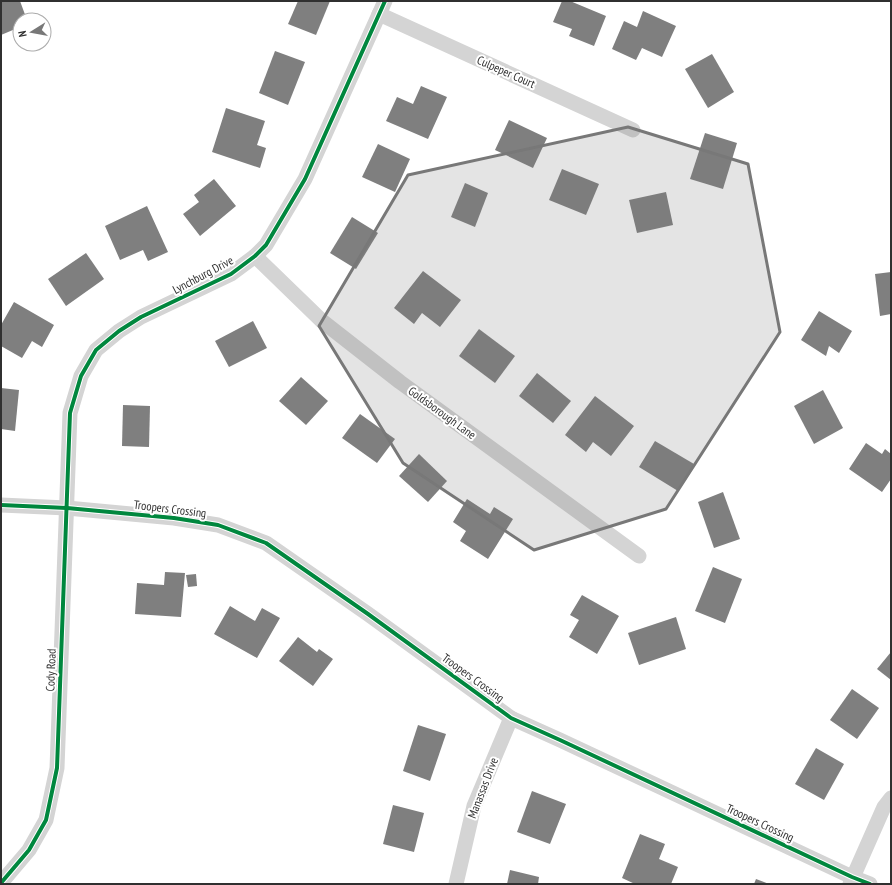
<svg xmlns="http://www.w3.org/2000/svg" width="892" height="885" viewBox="0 0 892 885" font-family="'PT Sans Narrow',sans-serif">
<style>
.building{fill:#7f7f7f}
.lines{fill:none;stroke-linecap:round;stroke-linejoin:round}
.minor{stroke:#d4d4d4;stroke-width:15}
.cycleway-casing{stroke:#fff;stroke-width:6}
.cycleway{stroke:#00873e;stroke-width:4}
.marked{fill:#787878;fill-opacity:0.2;stroke:#787878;stroke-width:3;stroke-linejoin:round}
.labels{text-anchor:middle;stroke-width:4;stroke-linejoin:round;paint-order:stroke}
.street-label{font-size:12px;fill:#303030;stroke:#fff}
</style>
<rect width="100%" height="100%" fill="#fff"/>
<g class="building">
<polygon points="1,1 20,1 27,20 20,20 20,27 1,35"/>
<polygon points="298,1 330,1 316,35 288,24"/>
<polygon points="562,1 570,1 606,16 594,46 569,36 572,29 553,22"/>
<polygon points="643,11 676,26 662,57 642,48 636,60 612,49 624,21 637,27"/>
<polygon points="275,51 305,62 288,105 259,93"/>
<polygon points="712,54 734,92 708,108 685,69"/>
<polygon points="421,86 447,97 428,139 386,121 397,97 413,104"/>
<polygon points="226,108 265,121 257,145 266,148 260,168 212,152"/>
<polygon points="509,120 547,138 533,168 495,150"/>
<polygon points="705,133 737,143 723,189 690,179"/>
<polygon points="378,144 410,159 395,192 362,177"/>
<polygon points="562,169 599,184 586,215 549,200"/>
<polygon points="214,179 236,206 200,236 183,214 199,202 194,195"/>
<polygon points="465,183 488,193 475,227 451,217"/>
<polygon points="666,192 673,225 637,233 629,200"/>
<polygon points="147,206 168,252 148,261 143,250 120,260 105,226"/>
<polygon points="352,217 378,233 356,269 330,253"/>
<polygon points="86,253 104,279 66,306 48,279"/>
<polygon points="423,271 461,300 440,327 422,313 414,324 394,308"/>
<polygon points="891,272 891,314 880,316 875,274"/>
<polygon points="14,302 54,325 42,347 32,341 22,358 1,346 1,325"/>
<polygon points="819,311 852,331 839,353 829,346 826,356 801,340"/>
<polygon points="253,321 267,348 229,367 215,341"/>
<polygon points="479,329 515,356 495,383 459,356"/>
<polygon points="537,373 571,401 553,423 519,396"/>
<polygon points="301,377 328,401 306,425 279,401"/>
<polygon points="1,388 19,390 15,431 1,429"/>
<polygon points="823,390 843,428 814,444 794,406"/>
<polygon points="595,396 634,426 611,456 593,442 586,452 565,435"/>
<polygon points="123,405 150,406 149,447 122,446"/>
<polygon points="360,414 395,439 377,463 342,438"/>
<polygon points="655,441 694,464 678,491 639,467"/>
<polygon points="866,443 882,454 885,449 891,454 891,479 882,492 849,469"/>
<polygon points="419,454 447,481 428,502 399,476"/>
<polygon points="723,492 740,539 714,548 698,502"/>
<polygon points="467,499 490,514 494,507 513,519 488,559 460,541 466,531 453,522"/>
<polygon points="713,567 742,579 725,623 695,611"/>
<polygon points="165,572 185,573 181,617 135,614 137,583 164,585"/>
<polygon points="196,574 197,586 188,587 186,575"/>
<polygon points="582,595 619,616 597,654 569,637 579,620 570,615"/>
<polygon points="230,606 255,621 262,608 280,618 257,658 214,634"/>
<polygon points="676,617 686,649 639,665 628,633"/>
<polygon points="298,637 317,652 319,649 333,659 313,686 279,661"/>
<polygon points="891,652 891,680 877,669"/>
<polygon points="852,689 879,708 857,739 830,720"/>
<polygon points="418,725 446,734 430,781 403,771"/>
<polygon points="816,748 844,764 824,800 795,784"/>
<polygon points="532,791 566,804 550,844 517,832"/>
<polygon points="393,805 424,813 414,852 383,844"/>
<polygon points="640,834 665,844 659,859 678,867 671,884 635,884 622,878"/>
<polygon points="510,870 539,877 538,884 507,884"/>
<polygon points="756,879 769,884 754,884"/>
</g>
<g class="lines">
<g class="minor">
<polyline points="379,14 633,130"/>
<polyline points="255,256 322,321 400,382 639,556"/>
<polyline points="1,505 67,508 174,518 218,525 266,543 368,614 511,718 560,740 852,877 870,884"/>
<polyline points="1,883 29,850 46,820 57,768 70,413 81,376 96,350 119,331 141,317 231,274 255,256 266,245 305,179 385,1"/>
<polyline points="456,884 474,806 511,718"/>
<polyline points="850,884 884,807 891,798"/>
</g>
<defs>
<g id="cycleway">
<polyline points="1,505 67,508 174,518 218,525 266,543 368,614 511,718 560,740 852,877 870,884"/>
<polyline points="1,883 29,850 46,820 57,768 70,413 81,376 96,350 119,331 141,317 231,274 255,256 266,245 305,179 385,1"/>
</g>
</defs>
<use href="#cycleway" class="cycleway-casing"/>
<use href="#cycleway" class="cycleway"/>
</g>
<path class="marked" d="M 628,127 L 748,164 L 780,332 L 666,509 L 534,550 L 403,463 L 319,326 L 408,175 Z"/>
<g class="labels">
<g class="street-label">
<text transform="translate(506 72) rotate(24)" y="4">Culpeper Court</text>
<text transform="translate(203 275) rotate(-28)" y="4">Lynchburg Drive</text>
<text transform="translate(442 413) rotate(36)" y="4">Goldsborough Lane</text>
<text transform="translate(170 509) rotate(7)" y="4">Troopers Crossing</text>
<text transform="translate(51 670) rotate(-88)" y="4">Cody Road</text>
<text transform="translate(473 678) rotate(36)" y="4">Troopers Crossing</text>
<text transform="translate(483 788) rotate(-69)" y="4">Manassas Drive</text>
<text transform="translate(760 823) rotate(25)" y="4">Troopers Crossing</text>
</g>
</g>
<rect width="892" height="885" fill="none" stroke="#303030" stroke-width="4"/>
<g transform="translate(32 32) rotate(259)"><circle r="19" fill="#ffffff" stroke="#acacac"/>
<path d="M0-3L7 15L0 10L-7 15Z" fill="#787878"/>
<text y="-6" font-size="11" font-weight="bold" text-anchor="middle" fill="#303030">N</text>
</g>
</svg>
